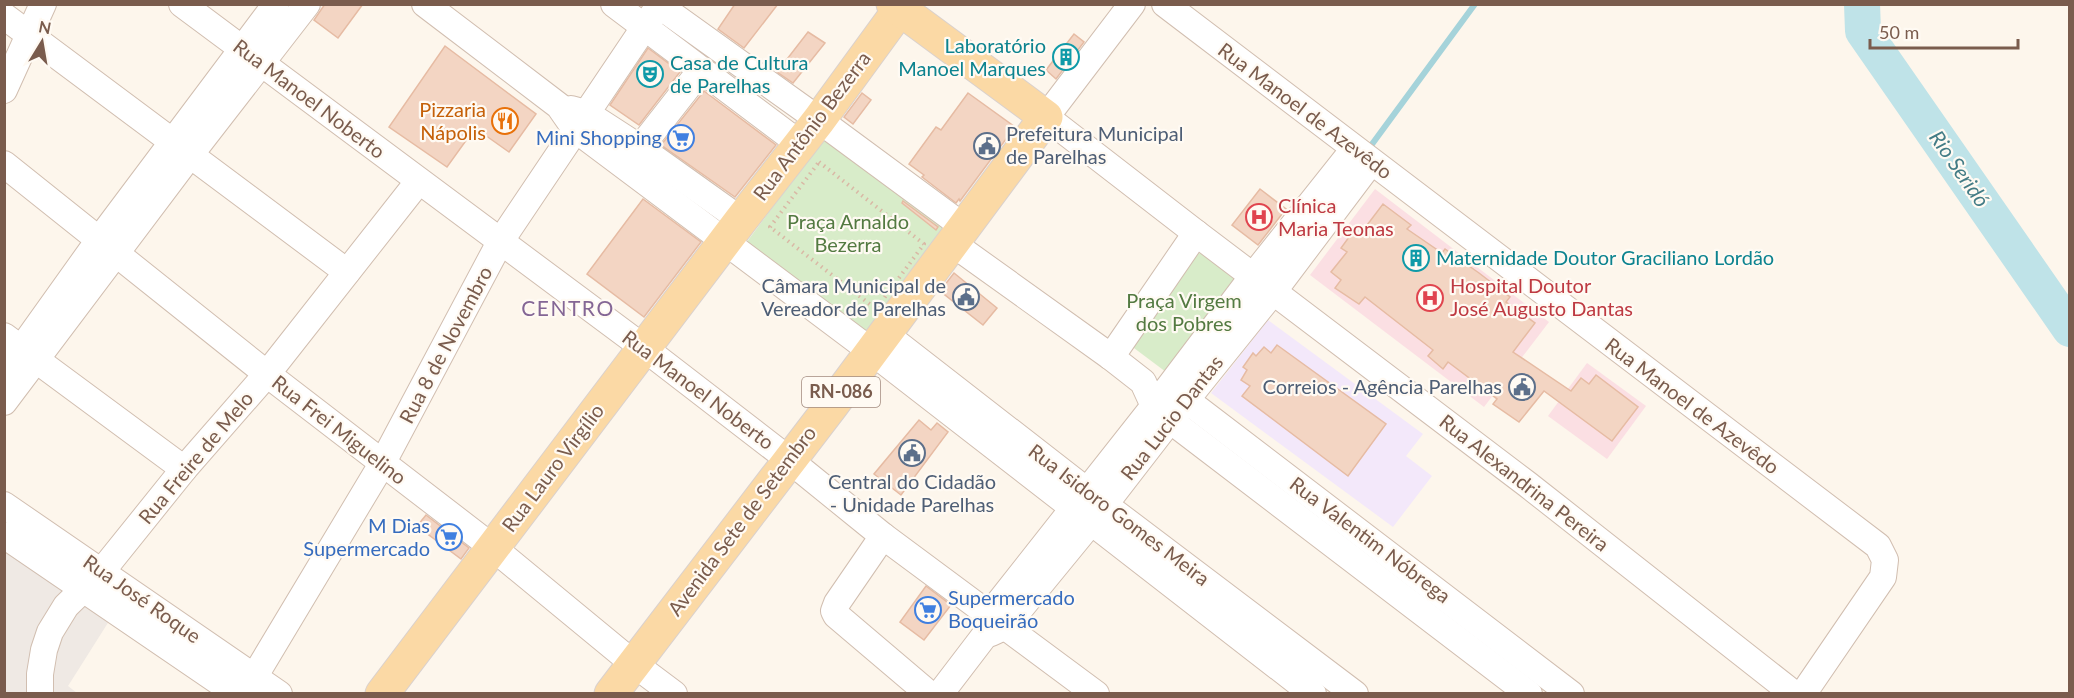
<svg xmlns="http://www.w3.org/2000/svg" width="2074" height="698" viewBox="0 0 2074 698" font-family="Lato,sans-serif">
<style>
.industrial{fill:#efe9e4}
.education{fill:#f3e8fa}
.medical{fill:#fbdfe3}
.green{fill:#d8ecc9}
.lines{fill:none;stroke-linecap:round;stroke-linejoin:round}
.stream{stroke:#a5d3da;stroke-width:6}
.river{stroke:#bfe3e8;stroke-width:36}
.building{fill:#f3d5c3;stroke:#e6bba3;stroke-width:1.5}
.minor-casing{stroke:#d1beb0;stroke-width:28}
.major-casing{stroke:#dad1cd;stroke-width:35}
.path{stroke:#d9b8a5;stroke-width:4;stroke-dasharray:1.5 4.5;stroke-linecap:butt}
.minor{stroke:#fff;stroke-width:26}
.major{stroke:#fbd9a5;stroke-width:33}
.labels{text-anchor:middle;stroke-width:4.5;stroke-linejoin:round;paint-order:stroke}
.shield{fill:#fffaf3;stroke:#a28b7f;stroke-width:1.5}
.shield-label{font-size:18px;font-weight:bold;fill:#7a5c4d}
.culture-label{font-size:20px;fill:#0d838f;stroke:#fffaf3;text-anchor:start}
.street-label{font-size:20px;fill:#7a5c4d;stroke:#fffaf3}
.food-label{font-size:20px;fill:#c56008;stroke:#fffaf3;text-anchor:end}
.service-label{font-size:20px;fill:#4e5e75;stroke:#fffaf3;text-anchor:end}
.shop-label{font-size:20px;fill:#366cbe;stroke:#fffaf3;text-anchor:end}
.health-label{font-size:20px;fill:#be3a42;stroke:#fffaf3;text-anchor:start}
.park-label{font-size:20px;fill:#537a41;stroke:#fffaf3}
.water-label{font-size:21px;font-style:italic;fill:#437c86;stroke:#fffaf3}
.neighbourhood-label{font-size:21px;letter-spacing:1.5px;fill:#846695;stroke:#fffaf3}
</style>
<rect width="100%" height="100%" fill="#fdf6ec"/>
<polygon class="industrial" points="4,543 111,618 68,686 77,693 5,693"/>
<polygon class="education" points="1268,320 1423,434 1406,456 1432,476 1393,527 1211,393"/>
<g class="medical">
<polygon points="1375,189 1549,322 1484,407 1310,275"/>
<polygon points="1587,363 1646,406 1607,459 1548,416"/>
</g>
<g class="green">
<polygon points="827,134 964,219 868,335 746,243"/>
<path d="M 1197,253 C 1210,254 1229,267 1235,279 L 1166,372 L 1134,348 L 1131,343 Z"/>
</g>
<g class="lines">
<polyline class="stream" points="1367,151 1475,4"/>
<polyline class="river" points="1862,4 1863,31 2070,329"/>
</g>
<g class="building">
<polygon points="325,4 363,4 338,38 314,20"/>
<polygon points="735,4 778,4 744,48 718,29"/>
<polygon points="808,32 825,43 793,83 777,72"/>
<polygon points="1074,34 1084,42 1056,79 1046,70"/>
<polygon points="445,46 536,114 509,152 475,128 447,167 389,127"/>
<polygon points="648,48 680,72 639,125 610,105"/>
<polygon points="704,91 776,145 735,197 661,145"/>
<polygon points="862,93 871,100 853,124 844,117"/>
<polygon points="968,93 1015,127 960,201 959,199 956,203 922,177 924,175 909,164 936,127 941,130"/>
<polygon points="1260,189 1286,209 1258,245 1232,225"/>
<polygon points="643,199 701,242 644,317 587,274"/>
<polygon points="903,201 938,227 936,230 902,203"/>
<polygon points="1383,204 1411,225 1407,229 1442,253 1445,249 1479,273 1510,297 1506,302 1535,323 1513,352 1571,391 1581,378 1589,384 1596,375 1638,407 1612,441 1544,391 1519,422 1493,404 1497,399 1448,362 1443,369 1428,356 1433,350 1365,297 1359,304 1335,288 1341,280 1331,272 1347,252 1341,248 1352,233 1358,237"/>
<polygon points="954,273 997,308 983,325 940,291"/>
<polygon points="1277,345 1386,424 1348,476 1242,396 1250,386 1241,380 1247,370 1243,367 1253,353 1256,356 1264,347 1271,353"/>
<polygon points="919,420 931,430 937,423 948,432 901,495 874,474"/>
<polygon points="426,515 469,548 461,559 417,526"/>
<polygon points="926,586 951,605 924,640 900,622"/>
</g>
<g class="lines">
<defs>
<g id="minor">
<polyline points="182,4 644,348 788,459 883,536 1096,694"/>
<polyline points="425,4 559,106 575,129 871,351 1313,694"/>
<polyline points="614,4 800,144"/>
<polyline points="657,4 819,120 964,227"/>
<polyline points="1132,4 1046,117 1196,233 1527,484 1794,694"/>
<polyline points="1165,4 1878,546 1885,560 1883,577 1803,694"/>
<polyline points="4,16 347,272"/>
<polyline points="4,90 43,4"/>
<polyline points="571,109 586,113 640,148 741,220"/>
<polyline points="640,148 701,70"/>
<polyline points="4,164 267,374 492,547 634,664 674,694"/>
<polyline points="952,243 1111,357 1143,382 1154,406 1170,420 1529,694"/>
<polyline points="885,334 1105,505 1355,694"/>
<polyline points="4,336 184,469"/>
<polyline points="1111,357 1196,233"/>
<polyline points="4,373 99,240 276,4"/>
<polyline points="1173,390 1571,694"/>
<polyline points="4,402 190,155 307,4"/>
<polyline points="4,505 279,694"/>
<polyline points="4,535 237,694"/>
<polyline points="883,536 837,603 834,611 836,615 929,694"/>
<polyline points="991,633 1006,626 1092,521 1170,420 1273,292 1371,162"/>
<polyline points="40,694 40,674 44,650 50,632 66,606 102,571 184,469 267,374 418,182"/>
<polyline points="244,694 382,464 500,242 660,4"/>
<polyline points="940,694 985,635 990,614 1169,387 1253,276 1354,149"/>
</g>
<g id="major">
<polyline points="382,694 741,220 819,120 900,9"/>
<polyline points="611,694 832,405 1046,117 893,4"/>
</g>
</defs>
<use href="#minor" class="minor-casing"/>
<use href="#major" class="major-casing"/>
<polygon class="path" points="819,162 924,244 876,309 770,227"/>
<use href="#minor" class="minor"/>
<use href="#major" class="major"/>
</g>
<defs>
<symbol id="building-ring" viewBox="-11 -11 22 22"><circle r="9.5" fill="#fffaf3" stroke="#0f9aa8" stroke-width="1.5"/><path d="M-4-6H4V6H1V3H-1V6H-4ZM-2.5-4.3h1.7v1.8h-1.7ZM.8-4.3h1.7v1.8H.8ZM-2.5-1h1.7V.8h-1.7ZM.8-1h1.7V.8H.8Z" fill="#0f9aa8"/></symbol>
<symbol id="theatre-ring" viewBox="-11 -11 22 22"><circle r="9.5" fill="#fffaf3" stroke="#0f9aa8" stroke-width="1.5"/><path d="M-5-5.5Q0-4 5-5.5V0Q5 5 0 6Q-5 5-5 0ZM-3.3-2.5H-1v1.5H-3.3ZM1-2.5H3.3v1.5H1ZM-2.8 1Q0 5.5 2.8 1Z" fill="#0f9aa8"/></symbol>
<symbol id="restaurant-ring" viewBox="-11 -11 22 22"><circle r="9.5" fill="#fffaf3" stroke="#e8710a" stroke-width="1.5"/><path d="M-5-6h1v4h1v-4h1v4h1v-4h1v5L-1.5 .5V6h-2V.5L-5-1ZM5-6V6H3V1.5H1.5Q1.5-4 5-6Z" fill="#e8710a"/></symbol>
<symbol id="supermarket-ring" viewBox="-11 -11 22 22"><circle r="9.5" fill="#fffaf3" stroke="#3f7fe0" stroke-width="1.5"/><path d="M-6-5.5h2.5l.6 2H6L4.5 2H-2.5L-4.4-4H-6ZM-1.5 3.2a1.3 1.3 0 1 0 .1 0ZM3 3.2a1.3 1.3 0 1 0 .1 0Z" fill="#3f7fe0"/></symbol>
<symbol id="civic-ring" viewBox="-11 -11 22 22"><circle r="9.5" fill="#fffaf3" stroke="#5c6f8a" stroke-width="1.5"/><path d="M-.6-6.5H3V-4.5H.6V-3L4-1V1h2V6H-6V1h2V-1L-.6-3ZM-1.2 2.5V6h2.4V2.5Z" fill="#5c6f8a"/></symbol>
<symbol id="hospital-ring" viewBox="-11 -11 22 22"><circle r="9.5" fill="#fffaf3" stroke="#e0444e" stroke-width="1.5"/><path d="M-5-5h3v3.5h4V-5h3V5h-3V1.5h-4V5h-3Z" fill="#e0444e"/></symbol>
</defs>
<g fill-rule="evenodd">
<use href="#building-ring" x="1051" y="42" width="30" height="30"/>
<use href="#theatre-ring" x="635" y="59" width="30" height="30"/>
<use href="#restaurant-ring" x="490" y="106" width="30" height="30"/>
<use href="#supermarket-ring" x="666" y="123" width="30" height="30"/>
<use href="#civic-ring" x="972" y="131" width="30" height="30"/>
<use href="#hospital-ring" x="1244" y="202" width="30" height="30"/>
<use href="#building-ring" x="1401" y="243" width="30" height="30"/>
<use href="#civic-ring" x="951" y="282" width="30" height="30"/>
<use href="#hospital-ring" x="1415" y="283" width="30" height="30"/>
<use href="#civic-ring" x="1507" y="372" width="30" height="30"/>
<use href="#civic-ring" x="897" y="438" width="30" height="30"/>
<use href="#supermarket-ring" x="434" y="522" width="30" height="30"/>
<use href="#supermarket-ring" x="913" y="595" width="30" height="30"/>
</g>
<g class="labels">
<rect class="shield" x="802" y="377" width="78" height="30" rx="4.5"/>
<g class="shield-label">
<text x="841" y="398">RN-086</text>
</g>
<g class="culture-label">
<text x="1046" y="53" text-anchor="end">Laboratório<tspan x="1046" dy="23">Manoel Marques</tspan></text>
<text x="670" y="70">Casa de Cultura<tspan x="670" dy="23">de Parelhas</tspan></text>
<text x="1436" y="265">Maternidade Doutor Graciliano Lordão</text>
</g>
<g class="street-label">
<text transform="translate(309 99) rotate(37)" y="7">Rua Manoel Noberto</text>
<text transform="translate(1305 111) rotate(37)" y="7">Rua Manoel de Azevêdo</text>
<text transform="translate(812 126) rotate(-53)" y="7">Rua Antônio Bezerra</text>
<text transform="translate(446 345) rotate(-62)" y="7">Rua 8 de Novembro</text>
<text transform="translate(698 390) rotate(37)" y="7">Rua Manoel Noberto</text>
<text transform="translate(1692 406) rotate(37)" y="7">Rua Manoel de Azevêdo</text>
<text transform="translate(1172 418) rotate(-52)" y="7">Rua Lucio Dantas</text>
<text transform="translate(339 430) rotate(38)" y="7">Rua Frei Miguelino</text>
<text transform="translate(196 458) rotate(-50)" y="7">Rua Freire de Melo</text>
<text transform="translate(553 468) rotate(-53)" y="7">Rua Lauro Virgílio</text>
<text transform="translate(1524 483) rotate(38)" y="7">Rua Alexandrina Pereira</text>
<text transform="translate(1119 515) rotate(37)" y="7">Rua Isidoro Gomes Meira</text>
<text transform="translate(742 521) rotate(-53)" y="7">Avenida Sete de Setembro</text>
<text transform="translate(1370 540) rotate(37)" y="7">Rua Valentim Nóbrega</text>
<text transform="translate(142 599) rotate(35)" y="7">Rua José Roque</text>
</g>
<g class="food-label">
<text x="486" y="117">Pizzaria<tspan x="486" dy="23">Nápolis</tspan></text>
</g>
<g class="service-label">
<text x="1006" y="141" text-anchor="start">Prefeitura Municipal<tspan x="1006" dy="23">de Parelhas</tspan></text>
<text x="946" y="293">Câmara Municipal de<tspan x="946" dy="23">Vereador de Parelhas</tspan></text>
<text x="1502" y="394">Correios - Agência Parelhas</text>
<text x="912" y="489" text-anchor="middle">Central do Cidadão<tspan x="912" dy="23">- Unidade Parelhas</tspan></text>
</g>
<g class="shop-label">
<text x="662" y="145">Mini Shopping</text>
<text x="430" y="533">M Dias<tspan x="430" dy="23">Supermercado</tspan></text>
<text x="948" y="605" text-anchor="start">Supermercado<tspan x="948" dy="23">Boqueirão</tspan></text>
</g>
<g class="health-label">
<text x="1278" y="213">Clínica<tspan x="1278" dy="23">Maria Teonas</tspan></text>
<text x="1450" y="293">Hospital Doutor<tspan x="1450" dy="23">José Augusto Dantas</tspan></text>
</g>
<g class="park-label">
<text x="848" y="229">Praça Arnaldo<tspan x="848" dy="23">Bezerra</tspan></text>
<text x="1184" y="308">Praça Virgem<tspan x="1184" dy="23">dos Pobres</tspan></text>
</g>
<g class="water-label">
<text transform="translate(1959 169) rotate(55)" y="7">Rio Seridó</text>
</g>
<g class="neighbourhood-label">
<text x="568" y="316">CENTRO</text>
</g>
</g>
<rect width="2074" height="698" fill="none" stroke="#7a5c4d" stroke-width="12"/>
<g transform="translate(42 42) rotate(11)" stroke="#fffaf3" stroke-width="4.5" paint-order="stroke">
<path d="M0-4.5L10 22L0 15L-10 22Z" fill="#7a5c4d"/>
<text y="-9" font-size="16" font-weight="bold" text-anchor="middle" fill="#7a5c4d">N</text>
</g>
<path d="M1870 39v9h148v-9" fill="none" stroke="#7a5c4d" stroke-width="3"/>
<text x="1879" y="39" font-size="18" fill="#7a5c4d" stroke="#fffaf3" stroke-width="4.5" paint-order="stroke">50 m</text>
</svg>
